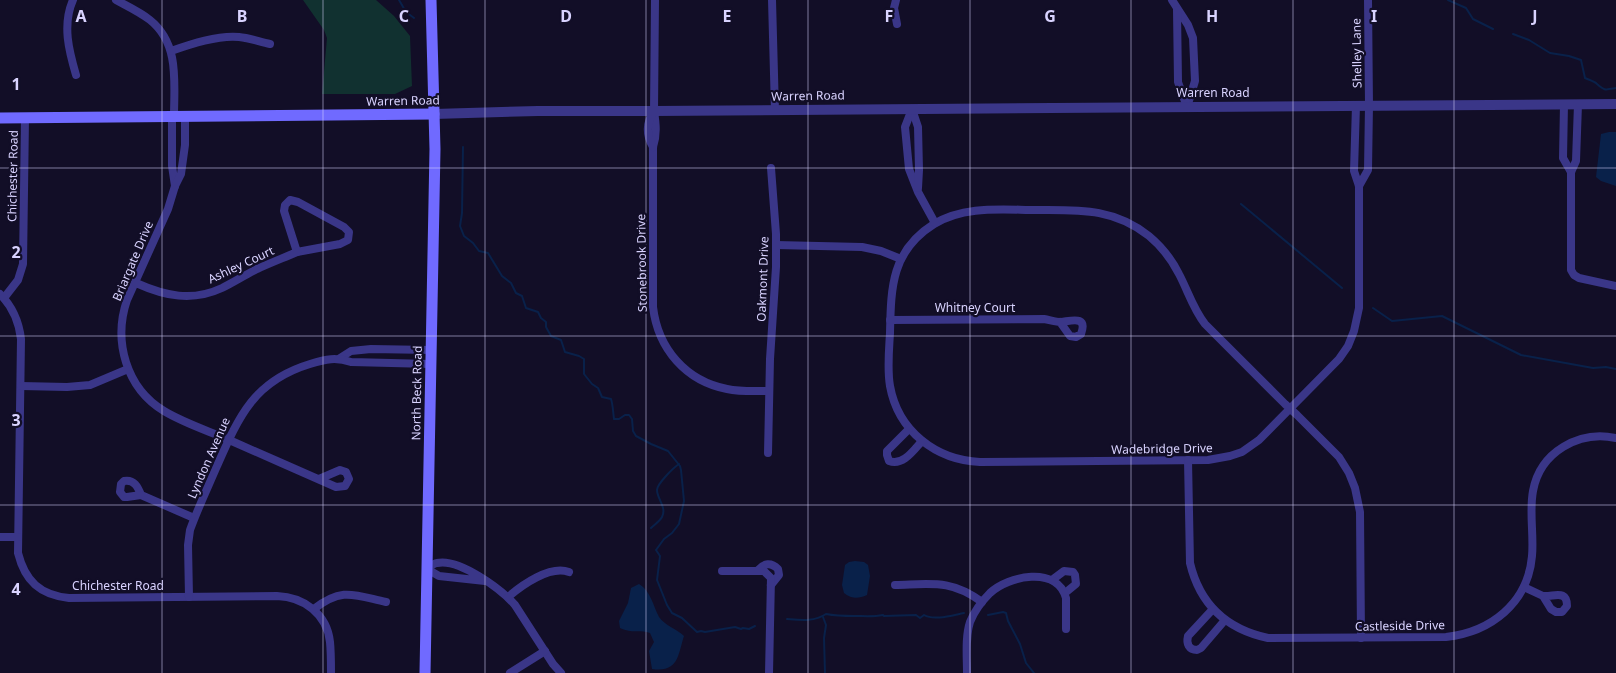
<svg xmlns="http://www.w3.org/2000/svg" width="1616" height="673" viewBox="0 0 1616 673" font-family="'Noto Sans',sans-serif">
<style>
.green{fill:#113130}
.water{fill:#09214a}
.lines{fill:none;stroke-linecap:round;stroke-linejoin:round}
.stream{stroke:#09214a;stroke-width:2}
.minor{stroke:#3a3688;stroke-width:8}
.tertiary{stroke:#3a3688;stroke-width:10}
.secondary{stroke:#706aff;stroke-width:11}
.grid{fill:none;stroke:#d9d3ff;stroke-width:1;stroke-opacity:0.55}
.labels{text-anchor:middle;stroke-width:4.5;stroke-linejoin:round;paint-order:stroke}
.street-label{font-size:12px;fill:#d9d3ff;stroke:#120e27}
.grid-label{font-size:16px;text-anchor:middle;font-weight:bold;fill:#d9d3ff;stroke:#120e27;stroke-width:4.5;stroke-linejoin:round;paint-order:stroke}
</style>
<rect width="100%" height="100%" fill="#120e27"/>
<polygon class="green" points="303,0 376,0 394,16 410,36 412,86 395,94 322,94 327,38 324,30"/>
<g class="water">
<polygon points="1609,132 1616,132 1616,186 1601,181 1596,177 1601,134"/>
<path d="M 855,561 L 864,562 L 868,565 L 870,576 L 867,595 C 858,599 852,599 844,593 L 842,585 L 845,565 L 849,562 Z"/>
<path d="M 639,584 C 650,590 653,605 659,617 C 664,625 677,629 684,636 C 678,654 679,673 652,669 L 649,651 L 654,642 L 650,633 C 638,629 633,634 620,628 L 619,621 L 628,603 L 631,588 Z"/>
</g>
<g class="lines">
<g class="stream">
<polyline points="399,0 406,12 414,18"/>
<polyline points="1448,0 1466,8 1473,19 1493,29"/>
<path d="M 1513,34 L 1529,40 L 1550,53 L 1569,56 L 1581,60 L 1585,78 C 1589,80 1594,81 1597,84 C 1605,91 1605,90 1616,88"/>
<path d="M 463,147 L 462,213 L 460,226 L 464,236 L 473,243 L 479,251 L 488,253 L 502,276 L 511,283 L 516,293 L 522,296 L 526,308 L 538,312 L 541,318 L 546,322 L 546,327 L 551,336 L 561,340 L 565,352 L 579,356 L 584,359 L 584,374 L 592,384 L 598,388 L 602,397 L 611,399 C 613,405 613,412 614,419 L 619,419 L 625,415 L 629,415 L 632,419 L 633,431 L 636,436 L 651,444 L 668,451 L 680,466 L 681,470 L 684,501 L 679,524 L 672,533 L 664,539 L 656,550 L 660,556 L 657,580 L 667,605 L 672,613 L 682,618 L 697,632 L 701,631 L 705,632 L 735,627 L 741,629 L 743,628 L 749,629 L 755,626"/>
<polyline points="1241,204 1342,288"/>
<polyline points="1373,308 1392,321 1442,316 1521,355 1593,368 1606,367 1616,369"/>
<path d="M 651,528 C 655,524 660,521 662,517 C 667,507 657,499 657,490 C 657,484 673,468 679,464"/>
<polyline points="988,615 1003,612 1006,613 1008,621 1020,644 1026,663 1034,673"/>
<polyline points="823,617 826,625 824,638 825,673"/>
<path d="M 787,619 C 800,620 814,622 826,614 C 836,616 845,616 855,616 C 864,616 873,617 883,615 L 884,616 L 916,615 L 920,618 L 924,615 C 934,621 953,615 964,613"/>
</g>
<g class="minor">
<path d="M 73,0 C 62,25 69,51 76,75"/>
<path d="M 116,0 C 127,6 140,12 150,20 C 180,44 174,83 174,117"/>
<path d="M 655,0 L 654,111 C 656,124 657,135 653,147 L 653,307 C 658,349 686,381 727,389 C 741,392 755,391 769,391"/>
<polyline points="772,0 775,111"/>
<polyline points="896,0 894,8 897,24"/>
<polyline points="1172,0 1188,25 1193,38 1195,81 1187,107"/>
<polyline points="1177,10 1178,82 1187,107"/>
<path d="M 171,51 C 191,44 218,35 239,37 C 250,38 260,42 270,44"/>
<polyline points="1564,104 1563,158 1571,172"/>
<polyline points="1578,104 1576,161 1571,172 1571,270 1574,275 1579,278 1616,286"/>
<path d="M 1356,105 L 1354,171 L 1359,186 L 1359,308 L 1354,331 L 1348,346 L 1339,359 L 1259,440 L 1242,452 L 1230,456 L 1208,460 L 980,462 C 936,460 898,431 890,386 C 887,369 889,351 890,333 C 891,288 891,251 934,224 C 965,205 1003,210 1038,210 C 1079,210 1114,208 1149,236 C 1161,246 1172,260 1179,274 C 1188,291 1193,309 1205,324 L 1285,404 L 1297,415 L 1339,457 L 1349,473 L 1355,488 L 1360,512 L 1361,638"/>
<polyline points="912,109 905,127 909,169 918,192 935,223"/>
<polyline points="912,109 918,127 919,170 918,188"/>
<polyline points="172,117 172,166 175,186"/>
<path d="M 185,117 L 185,145 L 181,174 L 175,186 L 168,209 L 127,300 C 113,341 126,388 164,411 C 184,423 206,430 227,439 C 263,455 300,471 336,487 L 345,486 L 349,479 L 346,472 L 340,470 L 319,479"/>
<path d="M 653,147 C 646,135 646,123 654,111"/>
<polyline points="1359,186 1368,170 1369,105 1368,0"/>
<polygon points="290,200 298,202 344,227 349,232 348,240 340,244 297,252 284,211 285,205"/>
<polyline points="776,245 862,247 881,251 901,259"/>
<path d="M 136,283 C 165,296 192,302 222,288 C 234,282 245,275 257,269 C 270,263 283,258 297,252"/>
<path d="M 0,294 C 13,307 19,322 21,339 L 18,553 C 25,581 40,595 69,598 L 277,596 C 304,597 327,614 330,642 C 331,652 331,663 331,673"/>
<polyline points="4,298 18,280 23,264 25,118"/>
<path d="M 890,320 L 1044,319 C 1050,320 1056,322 1061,322 C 1071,321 1088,315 1081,334 L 1076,337 L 1070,336 L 1060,322"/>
<polyline points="340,358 351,351 371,349 431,350"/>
<polyline points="21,386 67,387 90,385 128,369"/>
<path d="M 909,429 L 887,451 L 887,455 L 889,461 C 903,466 913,451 922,441"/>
<polyline points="768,453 770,359 776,267 776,234 771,168"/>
<path d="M 1188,460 L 1190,563 C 1200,605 1226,629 1268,638 L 1446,637 C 1491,632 1528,603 1532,556 C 1534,534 1529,512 1533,491 C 1540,452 1579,430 1616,438"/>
<path d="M 141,495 C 138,487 134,479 124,481 L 121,484 L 120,492 L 124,497 L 127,497 L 141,495 L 194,518"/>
<polyline points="0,537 18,537"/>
<path d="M 758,570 C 764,563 771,562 778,569 L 779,575 L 771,585"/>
<polyline points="722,571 764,571 771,578 769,673"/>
<polyline points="1052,580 1064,571 1073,572 1075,575 1076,584 1065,593"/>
<path d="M 485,581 L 439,576 L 427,569 C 430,567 434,563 437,563 C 459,558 501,589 515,605 L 553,664 L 561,673"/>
<path d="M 895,585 C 931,584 951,579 982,602"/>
<path d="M 1524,587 L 1543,596 L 1551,609 L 1556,612 L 1562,612 L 1567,606 C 1567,589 1554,597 1543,596"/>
<path d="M 189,597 L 188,545 L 190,530 C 198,508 208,487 217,466 C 239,416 254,381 310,364 C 326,359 336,357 351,362 L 431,364"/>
<path d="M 508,597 C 522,585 550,565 569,572"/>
<path d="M 314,609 C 342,587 354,595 386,602"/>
<path d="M 1213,609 L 1188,636 C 1186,644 1189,650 1197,650 L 1201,648 L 1225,620"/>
<polyline points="510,673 545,651"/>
<path d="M 967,673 C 967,657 965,637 970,622 C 974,612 982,601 990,593 C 1008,576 1057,565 1066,598 L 1066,629"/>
</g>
<polyline class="tertiary" points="434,114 538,111 654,111 1616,104"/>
<g class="secondary">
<polyline points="0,118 434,114"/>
<polyline points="425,673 435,149 431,0"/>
</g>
</g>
<path class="grid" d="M 162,0 L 162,673M 323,0 L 323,673M 485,0 L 485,673M 646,0 L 646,673M 808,0 L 808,673M 970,0 L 970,673M 1131,0 L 1131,673M 1293,0 L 1293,673M 1454,0 L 1454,673M 0,168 L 1616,168M 0,336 L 1616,336M 0,505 L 1616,505"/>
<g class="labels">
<g class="street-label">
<text transform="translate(1357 53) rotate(-91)" y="4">Shelley Lane</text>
<text x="1213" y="97">Warren Road</text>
<text transform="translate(808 96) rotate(-1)" y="4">Warren Road</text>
<text transform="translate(403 101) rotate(-1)" y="4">Warren Road</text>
<text transform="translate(13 176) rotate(-89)" y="4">Chichester Road</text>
<text transform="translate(133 261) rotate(-67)" y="4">Briargate Drive</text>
<text transform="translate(642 263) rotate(-91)" y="4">Stonebrook Drive</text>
<text transform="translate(241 265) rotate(-25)" y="4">Ashley Court</text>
<text transform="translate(763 279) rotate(-88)" y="4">Oakmont Drive</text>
<text x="975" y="312">Whitney Court</text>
<text transform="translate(417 393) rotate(-89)" y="4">North Beck Road</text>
<text transform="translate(1162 449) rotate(-1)" y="4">Wadebridge Drive</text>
<text transform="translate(209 458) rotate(-66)" y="4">Lyndon Avenue</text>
<text x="118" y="590">Chichester Road</text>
<text transform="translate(1400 626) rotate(-1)" y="4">Castleside Drive</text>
</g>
</g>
<g class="grid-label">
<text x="81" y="22">A</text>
<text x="242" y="22">B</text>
<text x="404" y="22">C</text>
<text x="566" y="22">D</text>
<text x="727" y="22">E</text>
<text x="889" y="22">F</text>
<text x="1050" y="22">G</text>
<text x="1212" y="22">H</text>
<text x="1374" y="22">I</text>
<text x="1535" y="22">J</text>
<text x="16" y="90">1</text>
<text x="16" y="258">2</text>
<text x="16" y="426">3</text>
<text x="16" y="595">4</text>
</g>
</svg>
